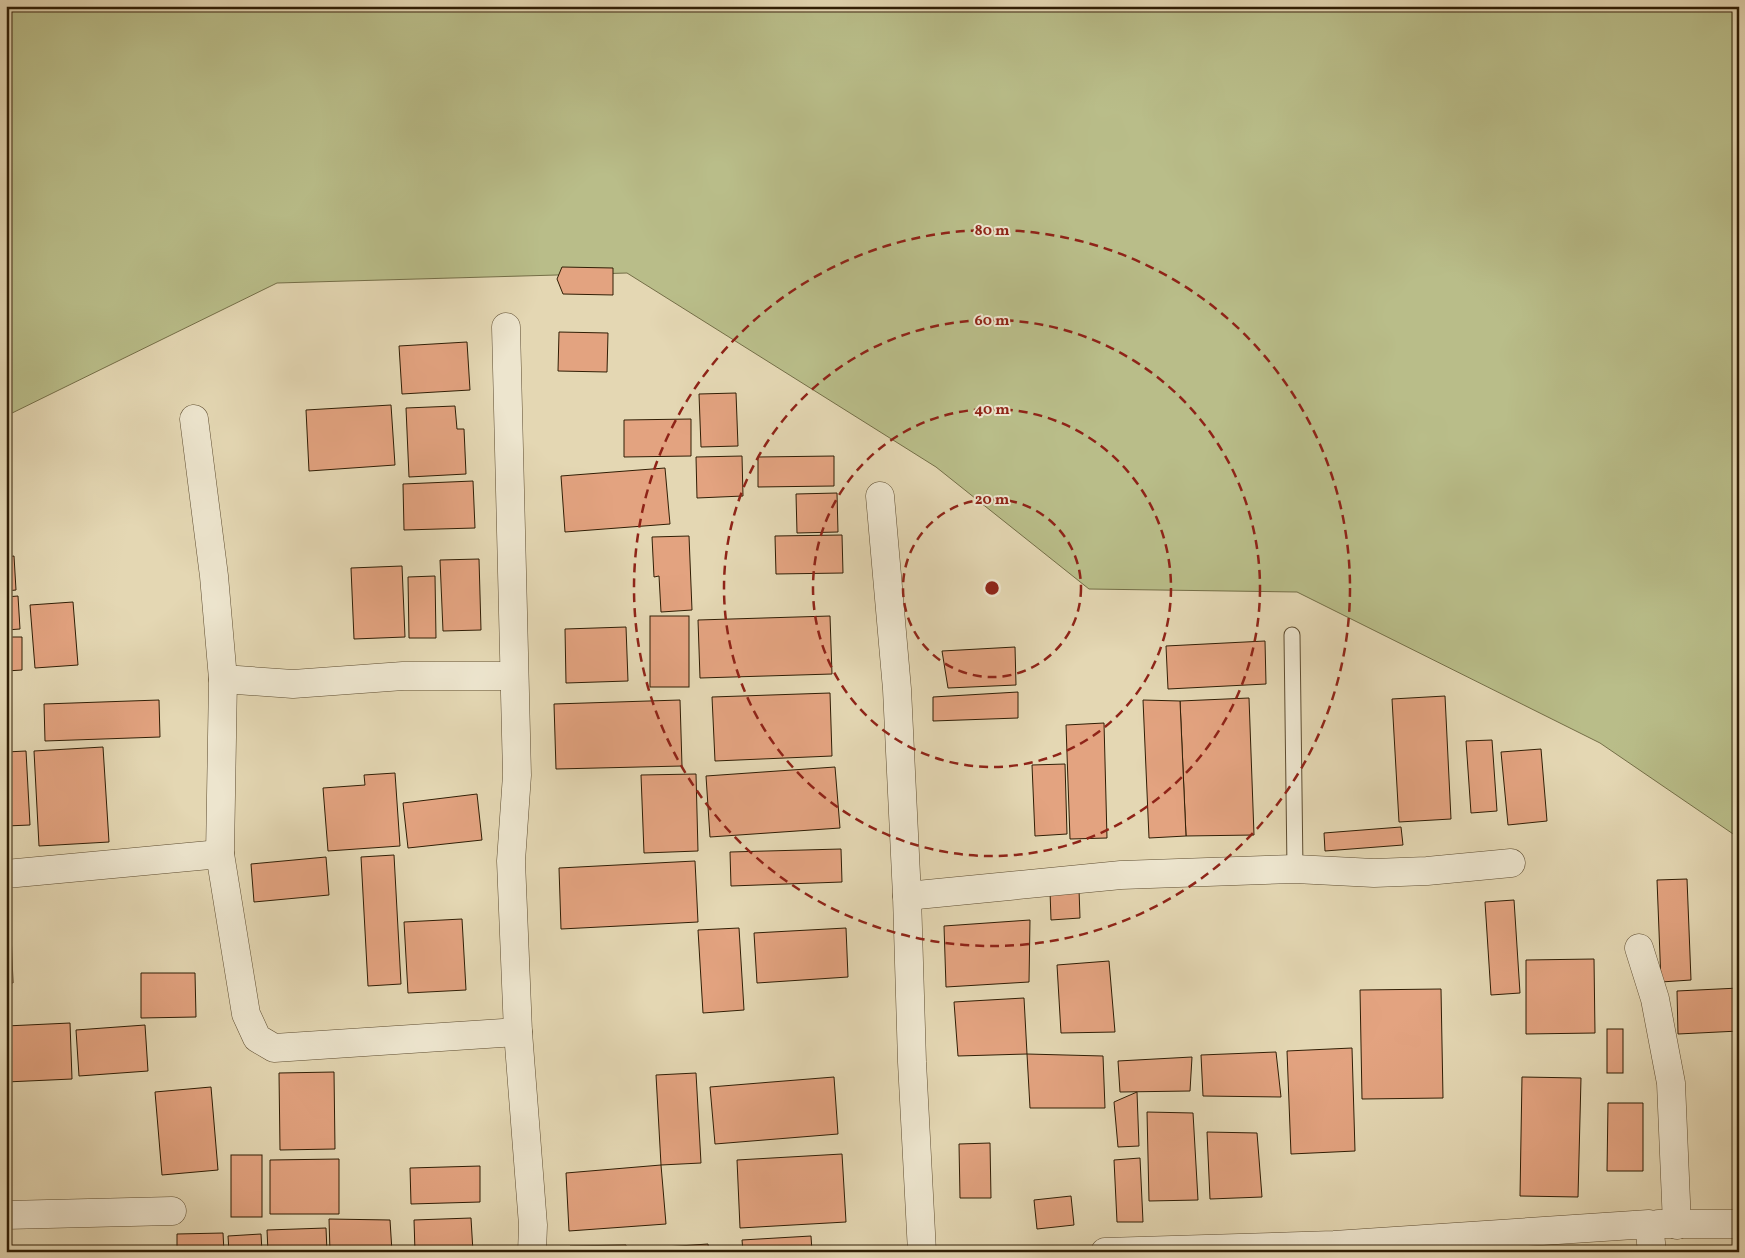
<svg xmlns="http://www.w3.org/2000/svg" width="1745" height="1258" viewBox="0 0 1745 1258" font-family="Vollkorn,serif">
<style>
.green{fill:#b9bd89;stroke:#746e47}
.building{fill:#e3a380;stroke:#301e05}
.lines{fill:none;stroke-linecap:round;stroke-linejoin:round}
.lane-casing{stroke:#5d4c30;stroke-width:17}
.street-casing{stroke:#5d4c30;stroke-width:29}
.lane{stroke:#ede5ce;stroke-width:15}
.street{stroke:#ede5ce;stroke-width:28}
.ring{fill:none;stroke:#8f2418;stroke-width:2.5;stroke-dasharray:9 6}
.centre{fill:#8f2418;stroke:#ede5ce;stroke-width:2.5}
.ring-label{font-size:15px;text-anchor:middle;font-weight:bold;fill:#8f2418;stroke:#ede5ce;stroke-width:4;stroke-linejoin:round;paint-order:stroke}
</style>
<rect width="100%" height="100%" fill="#e4d7b3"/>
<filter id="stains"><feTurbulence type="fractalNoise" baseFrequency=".004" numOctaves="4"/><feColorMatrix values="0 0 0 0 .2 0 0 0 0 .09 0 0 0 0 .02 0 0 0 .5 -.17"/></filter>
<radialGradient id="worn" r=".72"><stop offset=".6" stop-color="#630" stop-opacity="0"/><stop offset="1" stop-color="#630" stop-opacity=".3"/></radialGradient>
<polygon class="green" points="6,6 1739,6 1739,838 1600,743 1297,592 1089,589 936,467 627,273 277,283 6,416"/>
<g class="building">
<polygon points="562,267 613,268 613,295 563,294 557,279"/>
<polygon points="559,332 608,333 607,372 558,371"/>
<polygon points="467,342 470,390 402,394 399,346"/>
<polygon points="736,393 738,446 701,447 699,394"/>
<polygon points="391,405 395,465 309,471 306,410"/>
<polygon points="455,406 457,429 464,429 466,474 409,477 406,408"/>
<polygon points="691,419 691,456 624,457 624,420"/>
<polygon points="742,456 743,496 697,498 696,457"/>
<polygon points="834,456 834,486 758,487 758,457"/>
<polygon points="665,468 670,524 565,532 561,476"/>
<polygon points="473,481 475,528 404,530 403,484"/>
<polygon points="837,493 838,532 797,533 796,494"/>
<polygon points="842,535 843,573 776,574 775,536"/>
<polygon points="689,536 692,610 661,612 659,576 654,577 652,537"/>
<polygon points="14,556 16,590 6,591 6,557"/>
<polygon points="479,559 481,630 443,631 440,560"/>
<polygon points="402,566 405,637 354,639 351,568"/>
<polygon points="435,576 436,638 409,638 408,577"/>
<polygon points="18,596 20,629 6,630 6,597"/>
<polygon points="73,602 78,665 35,668 30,605"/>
<rect x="650" y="616" width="39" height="71"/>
<polygon points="830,616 832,674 700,678 698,620"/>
<polygon points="626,627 628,681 566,683 565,629"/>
<polygon points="6,637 22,637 22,670 6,671"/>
<polygon points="1265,641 1266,684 1168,689 1166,646"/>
<polygon points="1015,647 1016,685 948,688 942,651"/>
<polygon points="1018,692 1018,718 933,721 933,697"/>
<polygon points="830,693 832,756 715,761 712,697"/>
<polygon points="1445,696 1451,819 1399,822 1392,699"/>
<polygon points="1249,698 1254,835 1186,836 1180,701"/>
<polygon points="159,700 160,737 45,741 44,704"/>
<polygon points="680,700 682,766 556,769 554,704"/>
<polygon points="1143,700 1180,701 1186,836 1149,838"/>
<polygon points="1104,723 1107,838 1070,839 1066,725"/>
<polygon points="1492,740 1497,811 1471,813 1466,741"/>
<polygon points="103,747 109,842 39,846 34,751"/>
<polygon points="1541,749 1547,821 1508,825 1501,752"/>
<polygon points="26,751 30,825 6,826 6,752"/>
<polygon points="1065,764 1067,834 1035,836 1032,765"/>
<polygon points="835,767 840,828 710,837 706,776"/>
<polygon points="395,773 400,846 328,851 323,788 365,785 364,775"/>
<polygon points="696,774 698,851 644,853 641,775"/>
<polygon points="477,794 482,840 408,848 403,803"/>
<polygon points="1401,827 1403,845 1325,851 1324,833"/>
<polygon points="841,849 842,882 731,886 730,852"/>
<polygon points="394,855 401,984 368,986 361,857"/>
<polygon points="326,857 329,895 254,902 251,864"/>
<polygon points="695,861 698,922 561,929 559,868"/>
<polygon points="1687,879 1691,980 1661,982 1657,880"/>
<polygon points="1079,889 1080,918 1051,920 1050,891"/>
<polygon points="1514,900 1520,993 1491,995 1485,902"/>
<polygon points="6,906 10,906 13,983 6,983"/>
<polygon points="462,919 466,990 408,993 404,922"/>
<polygon points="1030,920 1029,982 946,987 944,926"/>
<polygon points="739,928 744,1010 703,1013 698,930"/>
<polygon points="846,928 848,977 757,983 754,933"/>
<polygon points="1594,959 1595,1033 1526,1034 1526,960"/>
<polygon points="1109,961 1115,1032 1061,1033 1057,965"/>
<polygon points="141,973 195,973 196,1017 141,1018"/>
<polygon points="1739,988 1739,1031 1678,1034 1677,991"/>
<polygon points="1441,989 1443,1098 1362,1099 1360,990"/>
<polygon points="1024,998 1027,1054 958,1056 954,1002"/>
<polygon points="70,1023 72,1079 6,1082 6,1026"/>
<polygon points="145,1025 148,1071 79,1076 76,1030"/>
<rect x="1607" y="1029" width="16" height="44"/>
<polygon points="1352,1048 1355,1151 1291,1154 1287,1051"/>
<polygon points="1276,1052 1281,1097 1203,1096 1201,1055"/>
<polygon points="1027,1054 1103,1056 1105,1108 1030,1108"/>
<polygon points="1192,1057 1190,1091 1120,1092 1118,1061"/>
<polygon points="334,1072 335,1149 280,1150 279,1073"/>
<polygon points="696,1073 701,1163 661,1165 656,1075"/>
<polygon points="834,1077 838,1134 715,1144 710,1087"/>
<polygon points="1522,1077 1581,1078 1578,1197 1520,1196"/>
<polygon points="211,1087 218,1170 162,1175 155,1092"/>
<polygon points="1137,1092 1139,1146 1118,1147 1114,1102"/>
<polygon points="1608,1103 1643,1103 1643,1171 1607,1171"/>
<polygon points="1147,1112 1193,1113 1198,1200 1149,1201"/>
<polygon points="1207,1132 1257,1133 1262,1197 1210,1199"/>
<polygon points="990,1143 991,1198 960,1198 959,1144"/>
<polygon points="842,1154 846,1222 740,1228 737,1160"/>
<rect x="231" y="1155" width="31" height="62"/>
<polygon points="1140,1158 1143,1222 1117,1222 1114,1160"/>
<polygon points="339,1159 339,1214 270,1214 270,1160"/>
<polygon points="661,1165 666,1224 569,1231 566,1173"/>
<polygon points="480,1166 480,1202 411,1204 410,1168"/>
<polygon points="1071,1196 1074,1225 1037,1229 1034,1200"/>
<polygon points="471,1218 473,1252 415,1252 414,1220"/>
<polygon points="329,1219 390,1220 392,1252 330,1252"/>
<polygon points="326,1228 327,1252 268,1252 267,1230"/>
<polygon points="223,1233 224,1252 177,1252 177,1234"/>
<polygon points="261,1234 262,1252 229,1252 228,1236"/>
<polygon points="811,1236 812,1252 743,1252 742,1240"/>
<polygon points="708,1244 709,1252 650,1252 650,1248"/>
<polygon points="626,1245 627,1252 570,1252 570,1246"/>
</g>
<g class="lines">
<defs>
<polyline id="lane" points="1292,635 1295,869"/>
<g id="street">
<polyline points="506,327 517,775 511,861 518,1032 533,1225 532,1252"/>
<polyline points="194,419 214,576 223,679 220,854 246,1014 257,1038 274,1048 518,1032"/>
<polyline points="880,496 897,689 907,896 912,1062 922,1252"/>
<polyline points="223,679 293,684 403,676 514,676"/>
<polyline points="6,874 220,854"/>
<polyline points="907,896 1121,875 1295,869 1374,873 1427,871 1511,863"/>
<polyline points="1639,948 1655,999 1671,1083 1677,1225"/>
<polyline points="6,1215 172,1211"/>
<polyline points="1658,1224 1739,1224"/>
<polyline points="1105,1252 1334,1245 1649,1224 1652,1252"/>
</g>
</defs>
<use href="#lane" class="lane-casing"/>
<use href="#street" class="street-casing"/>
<use href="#lane" class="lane"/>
<use href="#street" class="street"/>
</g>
<g class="ring">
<circle cx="992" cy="588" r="89"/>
<circle cx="992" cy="588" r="179"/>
<circle cx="992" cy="588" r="268"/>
<circle cx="992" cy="588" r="358"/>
</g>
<circle cx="992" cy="588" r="8" class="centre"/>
<g class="ring-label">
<text x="992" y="235">80 m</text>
<text x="992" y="325">60 m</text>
<text x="992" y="414">40 m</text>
<text x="992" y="504">20 m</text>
</g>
<rect width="1745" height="1258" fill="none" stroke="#e4d7b3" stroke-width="25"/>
<rect x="8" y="8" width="1730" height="1243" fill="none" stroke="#301e05" stroke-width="2.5"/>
<rect x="12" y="12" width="1720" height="1233" fill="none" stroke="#301e05"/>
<rect width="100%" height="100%" filter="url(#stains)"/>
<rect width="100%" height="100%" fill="url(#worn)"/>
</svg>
